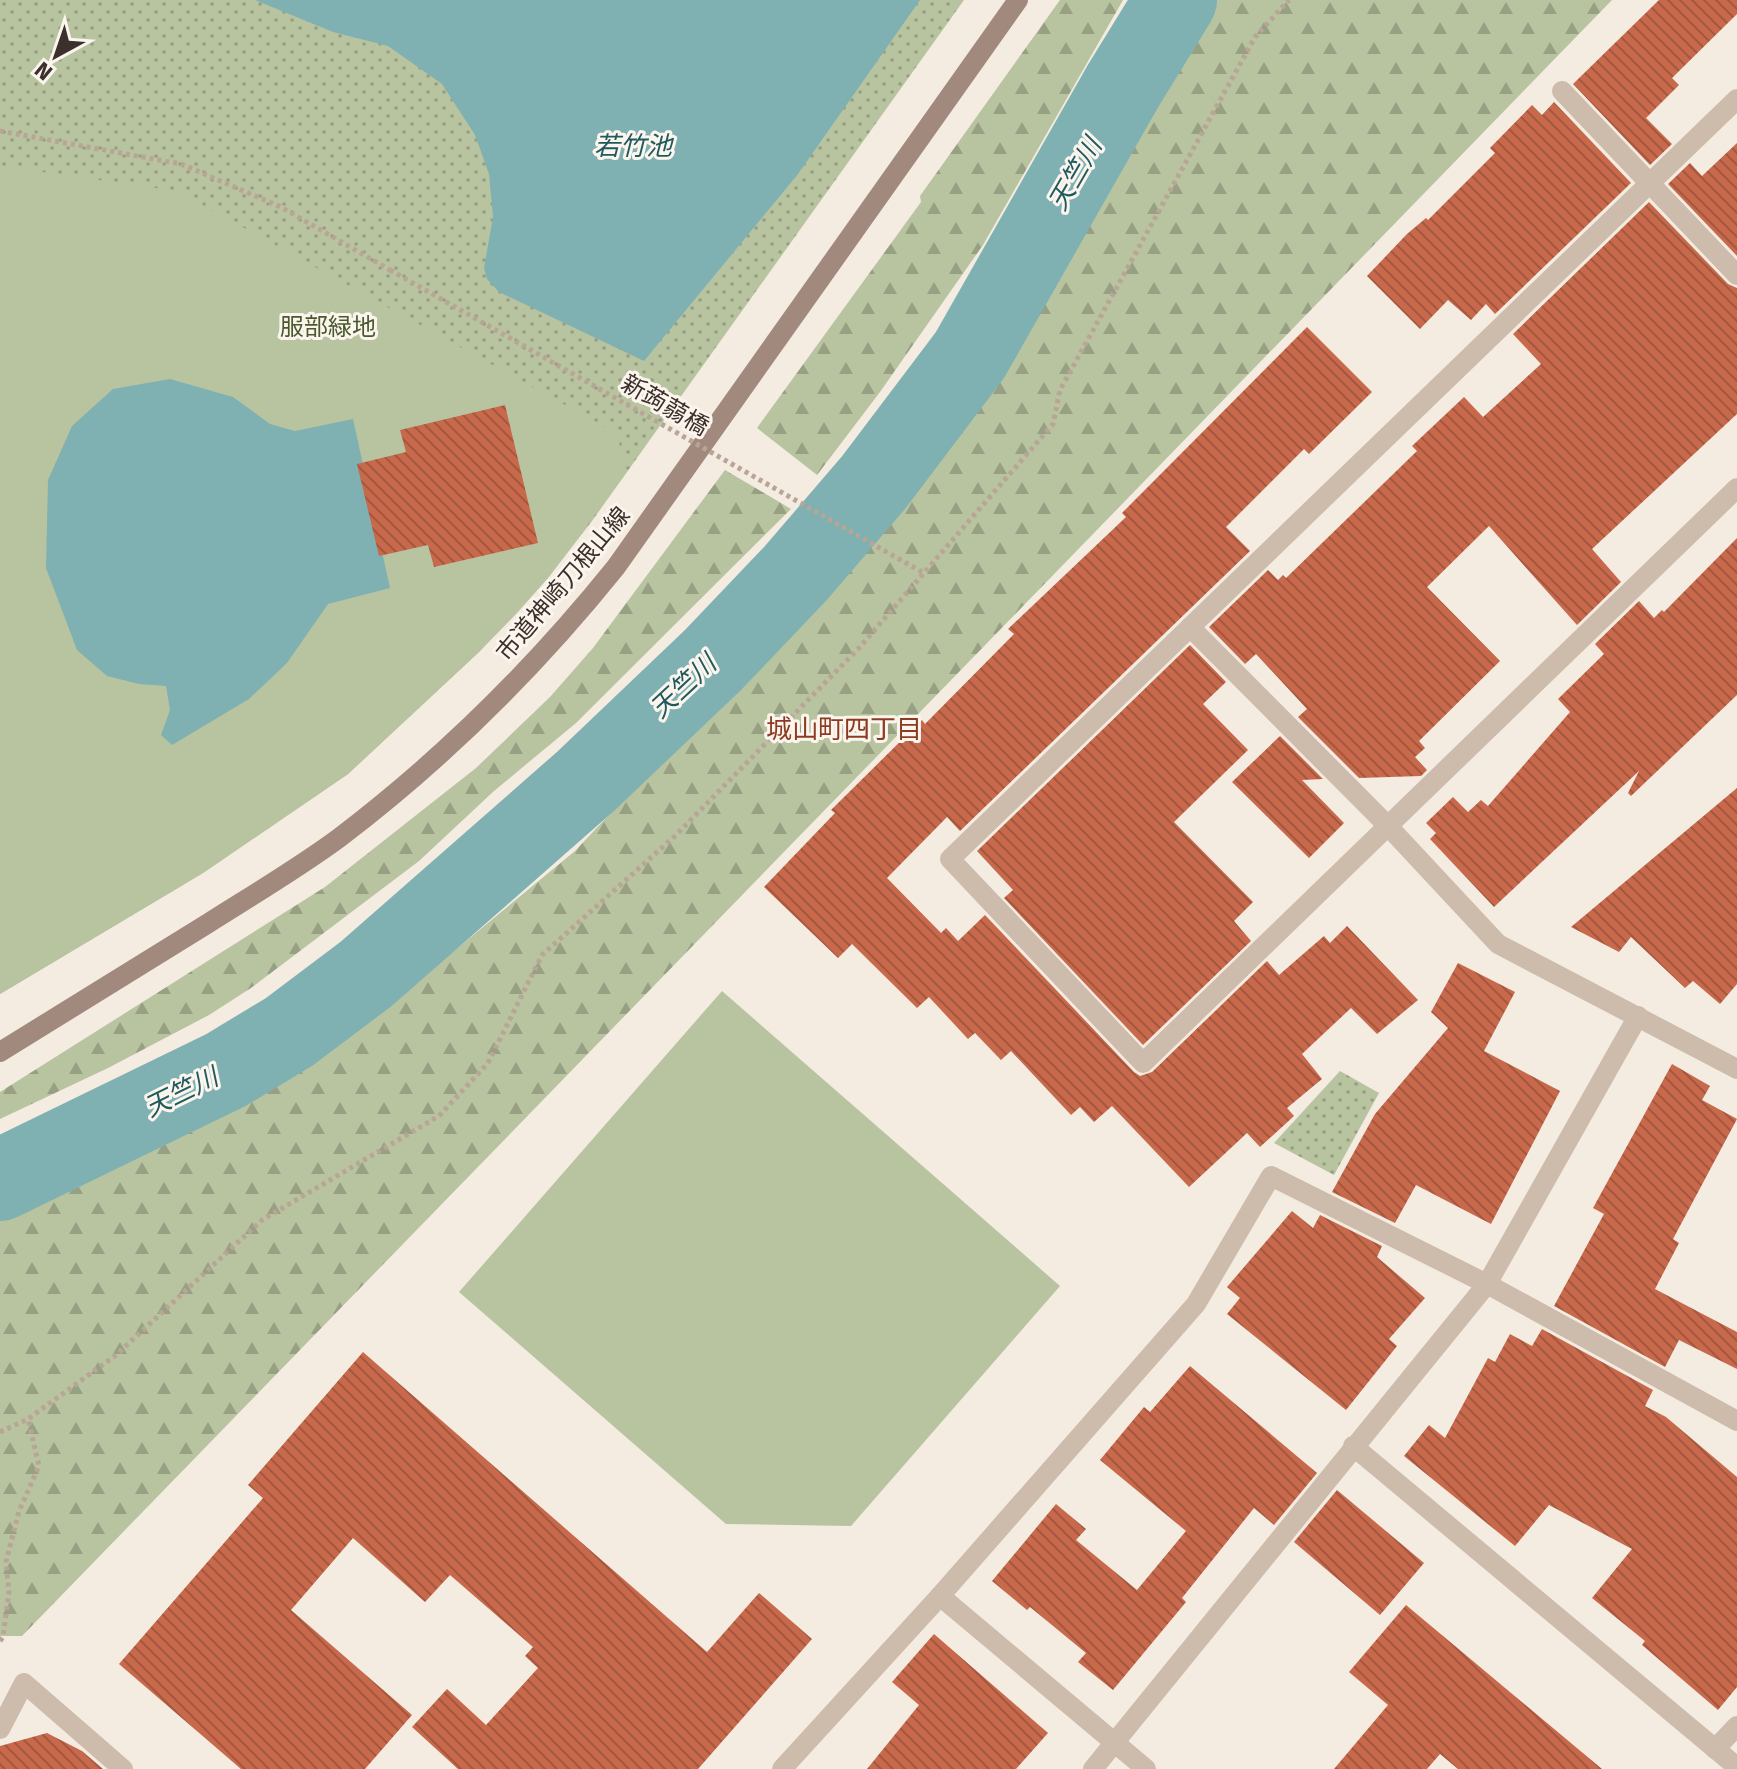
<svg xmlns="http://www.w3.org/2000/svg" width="1737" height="1769" viewBox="0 0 1737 1769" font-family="'Fira Sans','Noto Sans JP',sans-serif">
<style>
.green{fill:url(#green-dots)}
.forest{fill:url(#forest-firs)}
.pitch{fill:#b8c4a0}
.water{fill:#7fb0b2}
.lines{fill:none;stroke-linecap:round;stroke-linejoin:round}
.river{stroke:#7fb0b2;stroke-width:82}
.building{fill:url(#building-back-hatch)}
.path{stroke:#b9a596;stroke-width:5;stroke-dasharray:4 4;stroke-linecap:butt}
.lane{stroke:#cdbbac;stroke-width:20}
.street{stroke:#cdbbac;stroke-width:20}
.secondary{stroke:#a18a7d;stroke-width:20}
.path-bridge{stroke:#b9a596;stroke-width:5;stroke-dasharray:4 4;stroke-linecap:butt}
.labels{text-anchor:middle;stroke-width:6;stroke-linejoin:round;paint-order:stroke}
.park-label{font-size:24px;fill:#4a5a2e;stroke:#fbf5ee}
.street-label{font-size:24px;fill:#3b302b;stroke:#fbf5ee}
.water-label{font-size:26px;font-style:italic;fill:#1f5a5e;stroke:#fbf5ee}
.neighbourhood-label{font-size:26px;fill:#8c3b22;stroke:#fbf5ee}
</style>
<defs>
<pattern id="green-dots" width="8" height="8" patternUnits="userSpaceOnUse" patternTransform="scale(2)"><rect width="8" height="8" fill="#b8c4a0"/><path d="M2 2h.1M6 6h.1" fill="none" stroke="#97a083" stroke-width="1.8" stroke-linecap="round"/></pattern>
<pattern id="forest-firs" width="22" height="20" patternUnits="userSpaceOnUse" patternTransform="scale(2)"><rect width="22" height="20" fill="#b8c4a0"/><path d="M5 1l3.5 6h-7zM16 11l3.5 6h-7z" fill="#97a083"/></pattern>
<pattern id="building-back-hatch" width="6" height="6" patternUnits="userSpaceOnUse" patternTransform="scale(2)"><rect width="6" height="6" fill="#c8694b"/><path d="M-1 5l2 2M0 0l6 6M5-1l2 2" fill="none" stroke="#a4573f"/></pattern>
</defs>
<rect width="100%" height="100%" fill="#f4ebe1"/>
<g class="green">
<polygon points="0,0 964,0 592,521 548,578 479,652 348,774 203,873 0,994"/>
<polygon points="1340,1071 1379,1093 1334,1175 1274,1143"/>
</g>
<g class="forest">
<polygon points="1060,0 1123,0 983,245 880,392 817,475 757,428 921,202 920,196"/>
<polygon points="1216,0 1612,0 22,1636 0,1636 0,1212 90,1160 240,1098 392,1002 575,851 859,549 993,376 1112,162"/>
<polygon points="725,470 791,509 576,723 494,791 419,861 251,988 209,1015 108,1068 0,1119 0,1092 325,887 476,768 550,697 593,648"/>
</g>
<g class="pitch">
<polygon points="0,166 177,191 618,434 624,476 548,578 517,613 479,652 348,774 203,873 0,994"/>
<polygon points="722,991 1060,1286 851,1526 726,1524 459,1292"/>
</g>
<g class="water">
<polygon points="255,0 920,0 798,174 644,361 499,292 487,279 484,268 493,217 489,174 475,135 442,84 388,46 333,32"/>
<polygon points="170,379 233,397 270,424 295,431 353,419 390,588 328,604 287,663 249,699 172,745 161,735 170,710 166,686 139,684 107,676 77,650 46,568 48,480 72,426 113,389"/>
</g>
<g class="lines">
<polyline class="river" points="0,1180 226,1070 289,1032 366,974 586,781 713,660 795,574 874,482 970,355 1123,86 1176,0"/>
</g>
<g class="building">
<polygon points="1659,0 1737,0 1737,14 1672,78 1679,85 1646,118 1672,144 1650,165 1573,84"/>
<polygon points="1554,102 1631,183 1495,314 1486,304 1471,320 1448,300 1420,329 1367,276 1407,234 1426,218 1428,220 1495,153 1490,148 1532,105 1542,115"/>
<polygon points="1737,143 1737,256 1668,184 1690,163 1702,176"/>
<polygon points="1649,202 1728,284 1737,288 1737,414 1592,549 1621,582 1577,625 1489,526 1427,587 1500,661 1419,741 1425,748 1415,757 1427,770 1421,776 1359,778 1298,717 1307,709 1256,654 1245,664 1209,627 1268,570 1278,580 1283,575 1286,578 1417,451 1412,446 1464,397 1483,417 1541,364 1513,334"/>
<polygon points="1307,327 1372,392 1309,454 1304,449 1226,527 1250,551 960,831 947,817 887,878 941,933 946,928 958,941 985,915 1134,1072 1140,1076 1152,1072 1267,961 1279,975 1324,936 1330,943 1347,926 1418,1000 1377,1034 1351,1008 1302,1054 1322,1079 1287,1108 1294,1116 1260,1147 1247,1133 1189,1187 1112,1106 1094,1122 1080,1107 1071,1115 1011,1051 1001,1060 975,1033 968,1039 929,997 917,1008 852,944 838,958 764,887 835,813 831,810 922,720 925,724 1014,634 1008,629 1126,517 1122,513"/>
<polygon points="505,405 538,543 434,567 428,545 379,556 357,464 406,452 400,430"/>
<polygon points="1737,538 1737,695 1631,796 1628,793 1639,771 1494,907 1430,839 1436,833 1426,823 1453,797 1468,812 1481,800 1488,806 1570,712 1558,699 1604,654 1595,644 1639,601 1654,618 1662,610 1664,612"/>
<polygon points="1190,645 1226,682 1203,704 1248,750 1174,822 1253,902 1234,921 1251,941 1143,1045 1004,898 1013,890 977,851"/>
<polygon points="1280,736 1323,779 1302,780 1344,823 1309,858 1232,782"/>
<polygon points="1737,788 1737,984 1720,1004 1693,981 1685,988 1631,937 1619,952 1571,927"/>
<polygon points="1458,963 1515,992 1484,1051 1560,1091 1491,1224 1416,1185 1395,1223 1332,1192 1375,1114 1448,1028 1431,1012"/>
<polygon points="1672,1064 1710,1086 1702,1100 1737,1119 1673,1239 1679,1243 1655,1289 1737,1332 1737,1369 1679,1340 1665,1367 1554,1306 1604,1214 1593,1208"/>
<polygon points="1292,1211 1313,1228 1320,1215 1382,1246 1377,1257 1425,1298 1389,1339 1397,1346 1346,1410 1227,1314 1240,1298 1227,1287"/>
<polygon points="1542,1329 1653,1390 1645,1406 1666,1417 1737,1477 1737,1687 1718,1710 1642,1645 1645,1641 1592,1598 1632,1549 1549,1505 1515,1546 1404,1456 1429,1425 1445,1438 1488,1358 1495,1362 1510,1334 1532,1346"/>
<polygon points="363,1352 707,1652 759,1593 812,1639 698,1769 458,1769 412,1727 447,1689 486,1725 538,1668 525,1656 533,1647 450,1575 425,1602 353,1538 291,1610 412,1715 365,1769 241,1769 119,1664 263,1498 248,1485"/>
<polygon points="1190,1366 1317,1473 1274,1525 1254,1508 1182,1598 1186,1602 1113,1690 1078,1662 1086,1653 1030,1607 1027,1610 992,1581 1056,1504 1086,1529 1076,1540 1137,1590 1186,1531 1100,1460 1144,1407 1150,1412"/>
<polygon points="1337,1490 1424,1563 1380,1615 1294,1542"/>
<polygon points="1406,1605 1602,1769 1458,1769 1440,1754 1427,1769 1334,1769 1388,1705 1349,1672"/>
<polygon points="934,1634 1048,1733 1016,1769 867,1769 919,1705 892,1682"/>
<polygon points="47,1733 82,1751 103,1769 0,1769 0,1746"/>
</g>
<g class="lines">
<g class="path">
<polyline points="0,131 181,164 281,207 390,270"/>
<polyline points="0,1432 28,1419 116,1355 262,1220 439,1116 488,1063 542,955 675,836 858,649 1053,424 1060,390 1255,37 1289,0"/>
<polyline points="0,1641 3,1637 9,1592 6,1562 19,1511 39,1466 28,1419"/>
</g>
<polyline class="lane" points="1715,1749 1737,1726"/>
<g class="street">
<polyline points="1562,91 1737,275"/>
<polyline points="1737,99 950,859 1143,1063 1737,488"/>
<polyline points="1190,627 1387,825 1498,944 1737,1069"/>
<polyline points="1353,1446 1737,1767"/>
<polyline points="940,1596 1146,1769"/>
<polyline points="0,1729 24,1683 123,1769"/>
<polyline points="782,1769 940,1596 1196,1304 1271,1176 1487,1284 1737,1421"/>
<polyline points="1093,1769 1487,1284 1638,1016"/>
</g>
<path class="secondary" d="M 0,1052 C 69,1010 138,967 207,924 C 251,896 297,869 339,838 C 443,759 534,669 616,567 L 1018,0"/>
<polyline class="path-bridge" points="390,270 922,572"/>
</g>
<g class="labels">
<g class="park-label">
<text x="328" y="335">服部緑地</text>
</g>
<g class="street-label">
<text transform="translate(665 405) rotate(30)" y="8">新蒟蒻橋</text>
<text transform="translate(563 584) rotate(-50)" y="8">市道神崎刀根山線</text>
</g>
<g class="water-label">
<text x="633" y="155">若竹池</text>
<text transform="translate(1075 174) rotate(-60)" y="9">天竺川</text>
<text transform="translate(683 686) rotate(-43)" y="9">天竺川</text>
<text transform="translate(181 1092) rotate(-26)" y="9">天竺川</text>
</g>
<g class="neighbourhood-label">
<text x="844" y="738">城山町四丁目</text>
</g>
</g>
<g transform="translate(56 56) rotate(220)" stroke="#fbf5ee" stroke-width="6" paint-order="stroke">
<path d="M0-6L14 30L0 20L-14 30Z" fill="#3b302b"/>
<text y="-12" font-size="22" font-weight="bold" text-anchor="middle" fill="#3b302b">N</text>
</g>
</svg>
